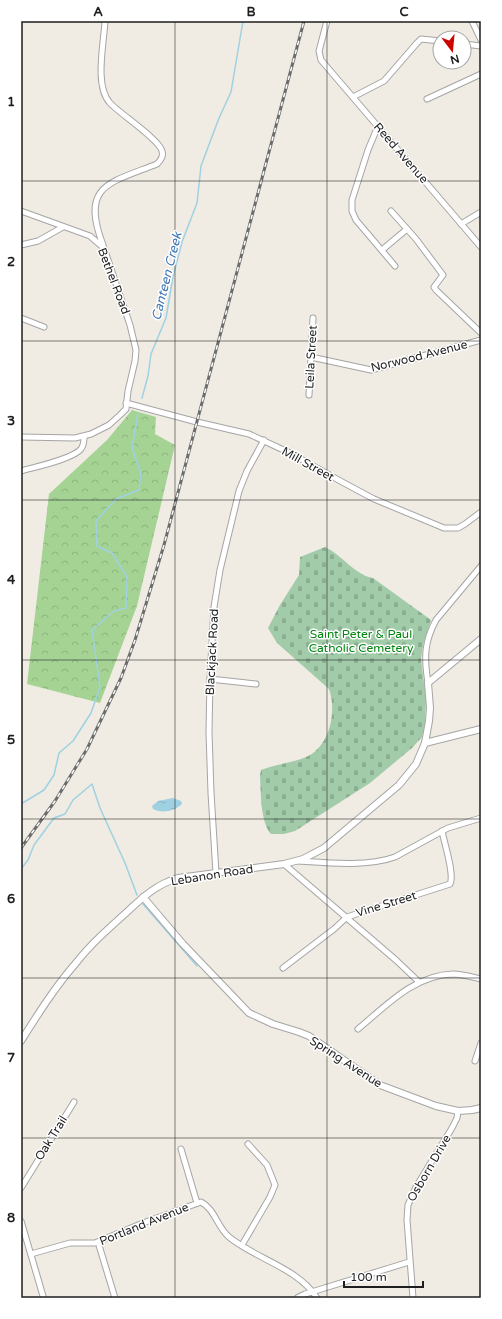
<svg xmlns="http://www.w3.org/2000/svg" width="502" height="1319" viewBox="0 0 502 1319" font-family="'Varela Round',sans-serif">
<style>
.forest{fill:url(#forest-crowns)}
.cemetery{fill:url(#cemetery-stones)}
.water{fill:url(#water-ripples)}
.lines{fill:none;stroke-linecap:round;stroke-linejoin:round}
.stream{stroke:#9fd1e2;stroke-width:1.5}
.minor-casing{stroke:#a5a5a5;stroke-width:7}
.tertiary-casing{stroke:#a5a5a5;stroke-width:8}
.minor{stroke:#fff;stroke-width:5}
.tertiary{stroke:#fff;stroke-width:6}
.rail-casing{stroke:#6c6c6c;stroke-width:3}
.rail{stroke:#fff;stroke-width:1.5;stroke-dasharray:4.5;stroke-linecap:butt}
.grid{fill:none;stroke:#1e1e1e;stroke-width:1;stroke-opacity:0.55}
.labels{text-anchor:middle;stroke-width:3;stroke-linejoin:round;paint-order:stroke}
.street-label{font-size:12px;fill:#1e1e1e;stroke:#fff}
.park-label{font-size:12px;fill:#028610;stroke:#fff}
.water-label{font-size:13px;font-style:italic;fill:#4279b6;stroke:#fff}
.neatline{fill:none;stroke:#1e1e1e;stroke-width:1.5}
.grid-label{font-size:13px;text-anchor:middle;font-weight:bold;fill:#1e1e1e}
</style>
<defs>
<pattern id="forest-crowns" width="20" height="18" patternUnits="userSpaceOnUse"><rect width="20" height="18" fill="#a5d394"/><path d="M2 6a3 3 0 1 1 6 0M12 15a3 3 0 1 1 6 0" fill="none" stroke="#8eb57f"/></pattern>
<pattern id="cemetery-stones" width="16" height="16" patternUnits="userSpaceOnUse"><rect width="16" height="16" fill="#a2cba9"/><path d="M2 7V4a2 2 0 0 1 4 0v3zM10 15v-3a2 2 0 0 1 4 0v3z" fill="#8bae91"/></pattern>
<pattern id="water-ripples" width="26" height="14" patternUnits="userSpaceOnUse"><rect width="26" height="14" fill="#9fd1e2"/><path d="M2 4q2-2 4 0t4 0M15 11q2-2 4 0t4 0" fill="none" stroke="#88b3c1"/></pattern>
</defs>
<rect width="100%" height="100%" fill="#f0ece3"/>
<polygon class="forest" points="132,410 156,417 155,434 175,445 137,606 100,703 27,684 49,494 107,440"/>
<path class="cemetery" d="M 325,547 C 342,555 355,575 373,578 L 431,620 L 423,645 L 421,659 L 426,698 L 425,723 L 422,737 L 412,748 L 370,783 L 295,831 L 284,834 L 271,834 C 260,821 261,792 260,775 L 261,770 C 276,764 292,763 306,757 C 330,747 337,711 329,689 L 277,643 L 268,628 L 280,605 L 299,575 L 300,557 Z"/>
<path class="water" d="M 173,798 L 181,801 L 182,804 C 175,811 162,814 153,809 L 152,806 L 158,801 Z"/>
<g class="lines">
<g class="stream">
<polyline points="142,398 148,376 151,354 166,318 173,277 182,242 197,203 201,166 219,118 231,92 243,21"/>
<polyline points="21,804 44,790 54,775 59,753 73,741 91,713 100,687 92,630 114,611 126,608 127,577 112,553 97,546 96,521 116,499 139,490 141,474 132,448 138,414"/>
<polyline points="21,869 28,860 34,845 54,818 65,814 73,800 92,784 100,808 125,863 137,895"/>
<polyline points="143,904 197,966"/>
</g>
<defs>
<g id="minor">
<polyline points="327,21 319,51 321,60 481,247"/>
<polyline points="472,21 481,40"/>
<polyline points="464,44 481,46"/>
<polyline points="353,97 384,81 417,43 421,39 440,41"/>
<polyline points="427,99 481,74"/>
<polyline points="378,126 368,150 352,200 352,211 356,220 395,266"/>
<polyline points="21,211 90,236 104,248 130,325 136,350 135,361 128,391 126,409 120,415 109,425 91,434 75,438 21,437"/>
<polyline points="391,211 416,239 443,275 434,287 436,290 481,333"/>
<polyline points="461,224 481,212"/>
<polyline points="21,245 38,241 63,227"/>
<path d="M 103,245 C 80,185 109,183 157,164 C 161,160 164,156 162,151 C 159,139 120,114 110,103 C 94,86 104,43 105,21"/>
<polyline points="382,250 407,229"/>
<polyline points="21,318 44,327"/>
<polyline points="311,357 371,370 481,340"/>
<polyline points="309,395 313,318"/>
<polyline points="126,403 197,422 249,434 290,453 344,483 374,499 444,528 458,528 465,524 481,512"/>
<path d="M 21,471 C 35,467 73,459 81,449 C 84,445 84,441 84,437"/>
<polyline points="210,679 256,684"/>
<path d="M 428,683 C 424,658 424,642 436,620 L 481,566"/>
<path d="M 298,861 C 328,863 367,867 395,857 L 448,828 L 481,818"/>
<polyline points="284,864 397,961 419,982"/>
<polyline points="216,873 211,793 209,732 210,679 214,607 220,570 239,491 247,471 264,440"/>
<path d="M 283,968 L 334,929 L 347,917 L 450,884 C 455,875 444,842 442,831"/>
<path d="M 358,1029 C 386,1006 414,975 453,974 C 462,974 472,977 481,979"/>
<polyline points="475,1061 481,1043"/>
<polyline points="181,1149 197,1203"/>
<polyline points="21,1188 74,1102"/>
<polyline points="21,1221 43,1296"/>
<polyline points="98,1242 115,1298"/>
<polyline points="242,1245 270,1197 275,1185 267,1165 248,1144"/>
<path d="M 31,1254 L 70,1243 L 95,1243 L 143,1223 L 201,1202 C 215,1209 217,1227 229,1237 C 256,1259 298,1268 317,1298"/>
<polyline points="297,1298 305,1294 409,1262"/>
<polyline points="413,1298 407,1220 408,1205 416,1187 452,1128 457,1118 458,1111"/>
</g>
<g id="tertiary">
<polyline points="425,743 481,729"/>
<polyline points="143,897 183,944 249,1013 273,1024 299,1032 309,1036 380,1085 436,1106 458,1111 472,1110 481,1108"/>
<path d="M 21,1041 C 38,1014 55,987 76,963 C 91,944 109,928 128,911 C 143,897 157,884 178,878 L 284,864 L 303,859 L 324,848 L 399,785 L 416,764 L 425,743 L 429,721 L 430,708 L 428,683 L 481,639"/>
</g>
</defs>
<use href="#minor" class="minor-casing"/>
<use href="#tertiary" class="tertiary-casing"/>
<use href="#minor" class="minor"/>
<use href="#tertiary" class="tertiary"/>
<defs>
<polyline id="rail" points="21,848 55,801 87,749 121,678 135,640 164,545 304,21"/>
</defs>
<use href="#rail" class="rail-casing"/>
<use href="#rail" class="rail"/>
</g>
<path class="grid" d="M 175,21 L 175,1298M 327,21 L 327,1298M 21,181 L 481,181M 21,341 L 481,341M 21,500 L 481,500M 21,660 L 481,660M 21,819 L 481,819M 21,978 L 481,978M 21,1138 L 481,1138"/>
<g class="labels">
<g class="street-label">
<text transform="translate(401 153) rotate(49)" y="4">Reed Avenue</text>
<text transform="translate(114 281) rotate(69)" y="4">Bethel Road</text>
<text transform="translate(419 356) rotate(-14)" y="4">Norwood Avenue</text>
<text transform="translate(311 357) rotate(-87)" y="4">Leila Street</text>
<text transform="translate(308 464) rotate(29)" y="4">Mill Street</text>
<text transform="translate(212 652) rotate(-87)" y="4">Blackjack Road</text>
<text transform="translate(212 875) rotate(-9)" y="4">Lebanon Road</text>
<text transform="translate(386 904) rotate(-17)" y="4">Vine Street</text>
<text transform="translate(346 1062) rotate(33)" y="4">Spring Avenue</text>
<text transform="translate(51 1138) rotate(-58)" y="4">Oak Trail</text>
<text transform="translate(429 1168) rotate(-60)" y="4">Osborn Drive</text>
<text transform="translate(144 1224) rotate(-22)" y="4">Portland Avenue</text>
</g>
<g class="park-label">
<text x="361" y="638">Saint Peter &amp; Paul<tspan x="361" dy="14">Catholic Cemetery</tspan></text>
</g>
<g class="water-label">
<text transform="translate(166 276) rotate(-76)" y="5">Canteen Creek</text>
</g>
</g>
<rect width="502" height="1319" fill="none" stroke="#ffffff" stroke-width="44"/>
<g transform="translate(452 50) rotate(164)"><circle r="19" fill="#ffffff" stroke="#a5a5a5"/>
<path d="M0-3L7 15L0 10L-7 15Z" fill="#cc0500"/>
<text y="-6" font-size="11" font-weight="bold" text-anchor="middle" fill="#1e1e1e">N</text>
</g>
<path d="M344 1281v6h79v-6" fill="none" stroke="#1e1e1e" stroke-width="2"/>
<text x="350" y="1281" font-size="12" fill="#1e1e1e" stroke="#ffffff" stroke-width="3" paint-order="stroke">100 m</text>
<rect x="22" y="22" width="458" height="1275" class="neatline"/>
<g class="grid-label">
<text x="98" y="16">A</text>
<text x="251" y="16">B</text>
<text x="404" y="16">C</text>
<text x="11" y="106">1</text>
<text x="11" y="266">2</text>
<text x="11" y="425">3</text>
<text x="11" y="584">4</text>
<text x="11" y="744">5</text>
<text x="11" y="903">6</text>
<text x="11" y="1062">7</text>
<text x="11" y="1222">8</text>
</g>
</svg>
